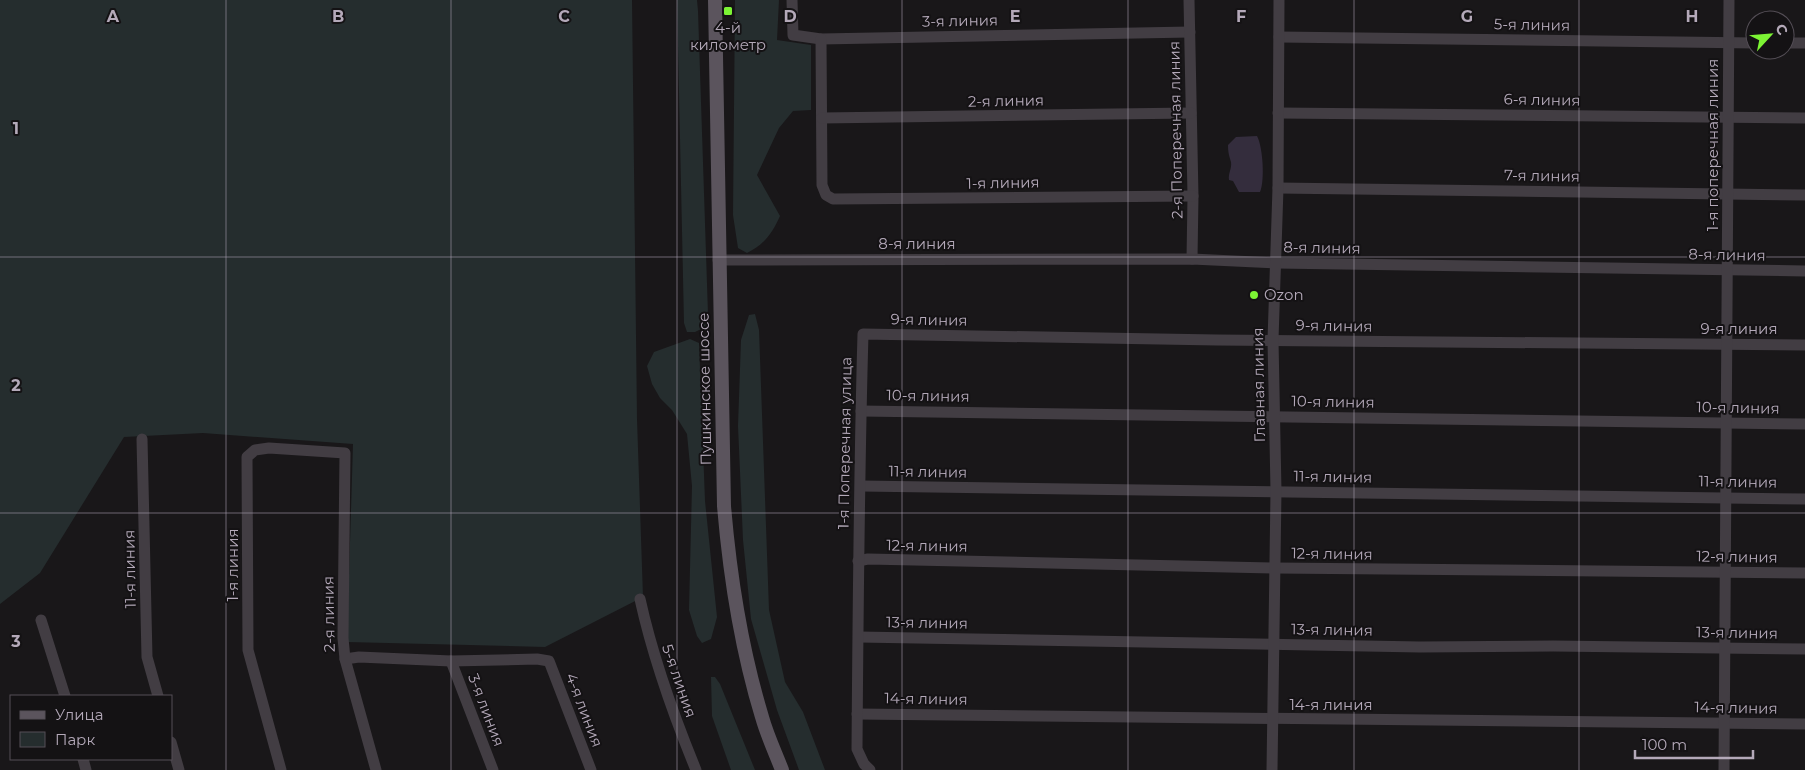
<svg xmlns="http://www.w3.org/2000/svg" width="1805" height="770" viewBox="0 0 1805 770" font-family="Montserrat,sans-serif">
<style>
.green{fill:#252d2e}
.water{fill:#342d3d}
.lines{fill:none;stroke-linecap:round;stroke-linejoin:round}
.minor{stroke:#423d43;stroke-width:11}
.major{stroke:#5b545d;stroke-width:14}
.grid{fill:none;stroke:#b4a9b9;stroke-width:1;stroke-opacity:0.55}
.poi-dot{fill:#7cf434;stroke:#141214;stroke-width:2}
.labels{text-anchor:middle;stroke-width:4;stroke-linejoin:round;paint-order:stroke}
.street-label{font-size:15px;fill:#b4a9b9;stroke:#141214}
.poi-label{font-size:15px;fill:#b4a9b9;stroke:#141214}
.grid-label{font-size:16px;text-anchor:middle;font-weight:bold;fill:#b4a9b9;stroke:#141214;stroke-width:4;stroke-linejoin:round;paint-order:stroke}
</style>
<rect width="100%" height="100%" fill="#191719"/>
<g class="green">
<polygon points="0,0 632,0 637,419 643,597 545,647 347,642 353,444 203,433 124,437 40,573 0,604"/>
<polygon points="677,0 697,0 698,11 708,314 705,327 695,332 687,332 684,323"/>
<path d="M 735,0 L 779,0 L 777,40 L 811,45 L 811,110 L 793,111 L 779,128 L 757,175 L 780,216 C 773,232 764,245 747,253 L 738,248 L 733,215 Z"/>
<polygon points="755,314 759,330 769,610 785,682 803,712 825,770 799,770 777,710 751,619 743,540 738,426 741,340 749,315"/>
<polygon points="690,339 699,343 705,501 717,617 711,639 702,643 697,636 689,610 692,486 687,434 672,410 660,398 652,384 647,366 654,352"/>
<polygon points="711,677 715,677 720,684 755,770 731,770 712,716"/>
</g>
<path class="water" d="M 1257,136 C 1263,147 1265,181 1260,192 L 1239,192 L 1233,181 L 1229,180 C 1228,173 1232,169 1231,162 C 1229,156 1228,152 1228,145 L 1236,137 Z"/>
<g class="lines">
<g class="minor">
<polyline points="792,0 793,35 821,39 1190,32"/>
<polyline points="1189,0 1193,196 1192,259"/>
<polyline points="1279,37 1755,43"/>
<polyline points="821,39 822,185 826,195 833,199 1193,196"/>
<polyline points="1785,43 1805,43"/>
<polyline points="1278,113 1805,118"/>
<polyline points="822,118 1191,113"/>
<polyline points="1278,188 1805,195"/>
<polyline points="718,260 1192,259 1276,263 1805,271"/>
<polyline points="861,411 1805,424"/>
<polyline points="142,439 147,657 158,696"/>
<polyline points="861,486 1805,499"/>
<polyline points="858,561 868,559 1275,568 1805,573"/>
<path d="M 640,599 C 653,658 673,714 696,770"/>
<polyline points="41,620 65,696"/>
<polyline points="859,637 1420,647 1553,646 1805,649"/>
<polyline points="345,659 359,657 451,661 537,659 549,661 591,770"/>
<polyline points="451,661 493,770"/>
<polyline points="857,714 1805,724"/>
<polyline points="171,742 179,770"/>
<polyline points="83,759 86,770"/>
<polyline points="281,770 248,650 247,457 255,450 269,448 345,453 343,638 345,659 376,770"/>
<path d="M 870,770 L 864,764 L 857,749 C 858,610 859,472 863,334 L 1217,340 L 1805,345"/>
<polyline points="1272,770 1276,491 1273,340 1278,188 1279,0"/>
<polyline points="1724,770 1729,0"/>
</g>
<path class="major" d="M 715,0 L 724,506 C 730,577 741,648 762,717 C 767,735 775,752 782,770"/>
</g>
<path class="grid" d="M 226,0 L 226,770M 451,0 L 451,770M 677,0 L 677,770M 902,0 L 902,770M 1128,0 L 1128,770M 1354,0 L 1354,770M 1579,0 L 1579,770M 0,257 L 1805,257M 0,513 L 1805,513"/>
<g class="poi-dot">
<rect x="723" y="6" width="10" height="10" rx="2.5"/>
<circle cx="1254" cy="295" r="5"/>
</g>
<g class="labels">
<g class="street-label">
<text transform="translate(960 21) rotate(-1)" y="5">3-я линия</text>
<text transform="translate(1532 25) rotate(1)" y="5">5-я линия</text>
<text transform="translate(1542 100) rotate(1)" y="5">6-я линия</text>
<text transform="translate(1006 101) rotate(-1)" y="5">2-я линия</text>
<text transform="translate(1176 130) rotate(-91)" y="5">2-я Поперечная линия</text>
<text transform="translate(1713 145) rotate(-90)" y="5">1-я поперечная линия</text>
<text transform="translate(1542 176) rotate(1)" y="5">7-я линия</text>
<text transform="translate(1003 183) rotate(-1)" y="5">1-я линия</text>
<text x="917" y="249">8-я линия</text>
<text transform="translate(1322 248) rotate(1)" y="5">8-я линия</text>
<text transform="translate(1727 255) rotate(1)" y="5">8-я линия</text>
<text transform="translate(929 320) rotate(1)" y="5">9-я линия</text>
<text transform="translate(1334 326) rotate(1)" y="5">9-я линия</text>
<text x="1739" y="334">9-я линия</text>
<text transform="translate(1259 385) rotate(-91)" y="5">Главная линия</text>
<text transform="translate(705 389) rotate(-91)" y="5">Пушкинское шоссе</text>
<text transform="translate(928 396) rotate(1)" y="5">10-я линия</text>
<text transform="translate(1333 402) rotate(1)" y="5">10-я линия</text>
<text transform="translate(1738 408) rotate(1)" y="5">10-я линия</text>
<text transform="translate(845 443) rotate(-89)" y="5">1-я Поперечная улица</text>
<text transform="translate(928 472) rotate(1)" y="5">11-я линия</text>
<text transform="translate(1333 477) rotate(1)" y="5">11-я линия</text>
<text transform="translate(1738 482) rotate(1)" y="5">11-я линия</text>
<text transform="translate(927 546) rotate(1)" y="5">12-я линия</text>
<text transform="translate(1332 554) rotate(1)" y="5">12-я линия</text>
<text transform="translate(1737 557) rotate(1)" y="5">12-я линия</text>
<text transform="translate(233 565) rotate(-90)" y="5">1-я линия</text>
<text transform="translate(130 569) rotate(-91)" y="5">11-я линия</text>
<text transform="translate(329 614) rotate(-91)" y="5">2-я линия</text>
<text transform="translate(927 623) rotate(1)" y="5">13-я линия</text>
<text transform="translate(1332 630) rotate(1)" y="5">13-я линия</text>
<text transform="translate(1737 633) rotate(1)" y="5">13-я линия</text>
<text transform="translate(679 681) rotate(71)" y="5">5-я линия</text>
<text transform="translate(926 699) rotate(1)" y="5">14-я линия</text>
<text x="1331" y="710">14-я линия</text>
<text transform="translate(1736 708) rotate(1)" y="5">14-я линия</text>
<text transform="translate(486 710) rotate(69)" y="5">3-я линия</text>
<text transform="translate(584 710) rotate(69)" y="5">4-я линия</text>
</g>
<g class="poi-label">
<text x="728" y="33">4-й<tspan x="728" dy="17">километр</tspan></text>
<text x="1264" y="300" text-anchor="start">Ozon</text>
</g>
</g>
<g class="grid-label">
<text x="113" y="22">A</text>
<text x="338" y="22">B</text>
<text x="564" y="22">C</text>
<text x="790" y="22">D</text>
<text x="1015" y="22">E</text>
<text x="1241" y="22">F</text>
<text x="1467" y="22">G</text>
<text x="1692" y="22">H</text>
<text x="16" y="134">1</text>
<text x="16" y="391">2</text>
<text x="16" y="647">3</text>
</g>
<rect x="10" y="695" width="162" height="65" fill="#141214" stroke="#544e56"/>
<rect x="20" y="711" width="25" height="8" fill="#5b545d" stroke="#544e56"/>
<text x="55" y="720" font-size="15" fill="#b4a9b9">Улица</text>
<rect x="20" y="732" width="25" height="15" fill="#252d2e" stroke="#544e56"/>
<text x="55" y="745" font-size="15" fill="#b4a9b9">Парк</text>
<g transform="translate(1770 35) rotate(64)"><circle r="24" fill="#141214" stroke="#544e56"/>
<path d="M0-4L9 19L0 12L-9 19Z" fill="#7cf434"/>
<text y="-8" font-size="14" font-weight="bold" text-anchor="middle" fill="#b4a9b9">С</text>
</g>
<path d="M1635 750v8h118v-8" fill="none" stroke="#b4a9b9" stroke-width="2.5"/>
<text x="1642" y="750" font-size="15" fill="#b4a9b9" stroke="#141214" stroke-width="4" paint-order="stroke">100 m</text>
</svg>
